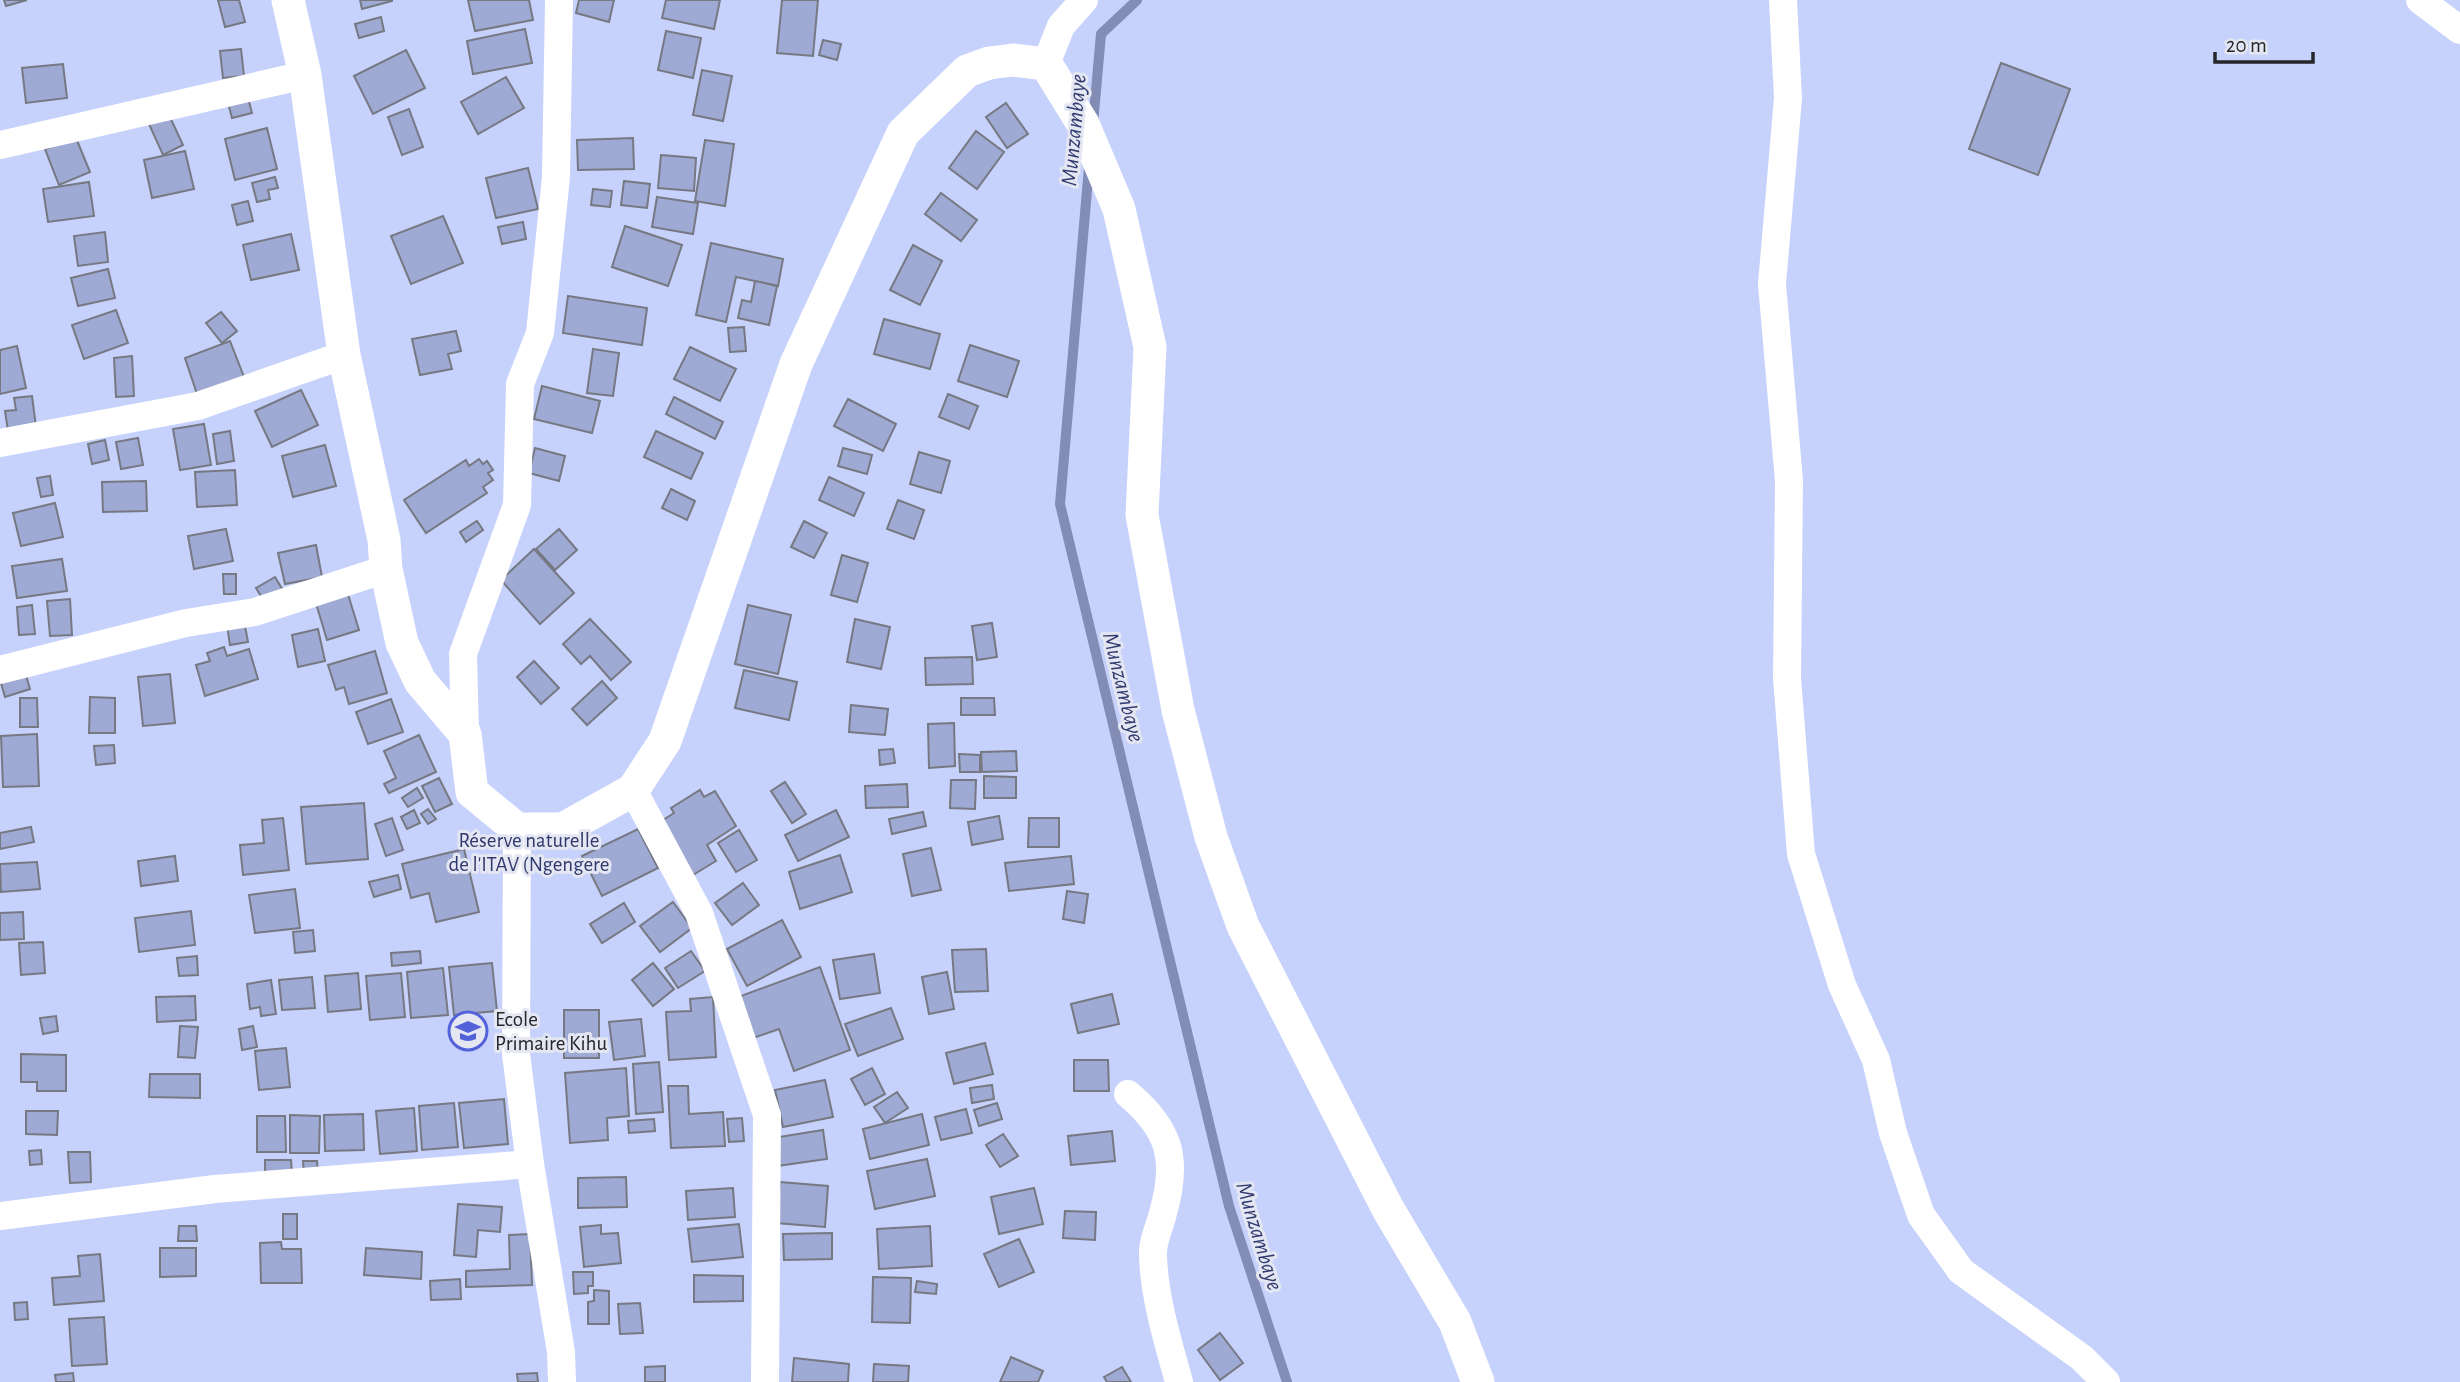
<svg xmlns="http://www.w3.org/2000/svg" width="2460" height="1382" viewBox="0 0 2460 1382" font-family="'Alegreya Sans',sans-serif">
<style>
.green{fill:#c6d1fc}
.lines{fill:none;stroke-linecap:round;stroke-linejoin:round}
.stream{stroke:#828cb5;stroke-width:10}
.building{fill:#9faad4;stroke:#767882;stroke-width:2}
.minor{stroke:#fff;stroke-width:28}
.tertiary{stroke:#fff;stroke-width:33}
.labels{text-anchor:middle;stroke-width:6;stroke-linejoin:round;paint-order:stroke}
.park-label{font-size:21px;fill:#30396e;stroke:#e4e7f2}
.poi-label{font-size:21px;fill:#25262a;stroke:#e4e7f2;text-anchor:start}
.water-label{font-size:23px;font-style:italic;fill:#313b70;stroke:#e4e7f2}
</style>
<rect width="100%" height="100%" fill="#e4e7f2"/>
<rect class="green" x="0" y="0" width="2460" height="1382"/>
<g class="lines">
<g class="stream">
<polyline points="1093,124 1101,34 1137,0"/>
<polyline points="1089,167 1060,504 1229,1206 1287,1382"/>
</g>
</g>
<g class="building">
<polygon points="4,0 27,0 6,6"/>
<polygon points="218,0 239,0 245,22 225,27"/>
<polygon points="360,0 392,0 392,1 362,9"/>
<polygon points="468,0 529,0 533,20 475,31"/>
<polygon points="579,0 614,0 609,22 576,13"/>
<polygon points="666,0 720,0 714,29 662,18"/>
<polygon points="782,0 818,0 813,56 777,53"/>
<polygon points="381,17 384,31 359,38 355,24"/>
<polygon points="525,29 532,63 473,74 467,41"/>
<polygon points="666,31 701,38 693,78 658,70"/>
<polygon points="823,40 841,44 837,60 819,55"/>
<polygon points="241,49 244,76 223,78 220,51"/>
<polygon points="406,50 425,88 373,114 354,76"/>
<polygon points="2001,63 2070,89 2038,175 1969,149"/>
<polygon points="63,64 67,98 26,103 22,68"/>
<polygon points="702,70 732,76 723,121 693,115"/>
<polygon points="506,77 524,108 478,134 461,102"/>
<polygon points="247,94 252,113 232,118 227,99"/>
<polygon points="1006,103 1028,134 1007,148 986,117"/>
<polygon points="409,109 423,147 402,155 388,117"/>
<polygon points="169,115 183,145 163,155 149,124"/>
<polygon points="267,128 277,169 235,180 225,139"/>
<polygon points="976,131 1004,152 977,189 949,168"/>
<polygon points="76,138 90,172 59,185 45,149"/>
<polygon points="633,138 634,169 578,170 577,140"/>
<polygon points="705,140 734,144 725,206 695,201"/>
<polygon points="185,151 194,189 152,198 144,160"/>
<polygon points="661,155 696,158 694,191 658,188"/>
<polygon points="528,168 538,209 496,218 486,178"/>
<polygon points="275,177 278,188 268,190 270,199 257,202 252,183"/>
<polygon points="624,181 650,184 647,208 621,205"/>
<polygon points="89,182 94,216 48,222 43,189"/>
<polygon points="593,189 612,191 610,207 591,205"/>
<polygon points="941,193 977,220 961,241 925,214"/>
<polygon points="657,197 698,203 693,234 652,227"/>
<polygon points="248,201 253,221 237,225 232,205"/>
<polygon points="443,216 463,263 411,284 391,236"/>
<polygon points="523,222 526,239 502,244 498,227"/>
<polygon points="625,226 682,245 668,286 612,267"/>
<polygon points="105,232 108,262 78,266 74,236"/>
<polygon points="291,234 299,270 251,280 243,245"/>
<polygon points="711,243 783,259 778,286 736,277 726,322 696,315"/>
<polygon points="913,245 942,261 920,305 890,290"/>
<polygon points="108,269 115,298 78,306 71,278"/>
<polygon points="755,281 777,286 769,325 738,318 742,300 751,302"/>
<polygon points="568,296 647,308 642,345 563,333"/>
<polygon points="116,310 128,343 84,359 72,325"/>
<polygon points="221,312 237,331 222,343 206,323"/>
<polygon points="884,319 940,334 930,369 874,354"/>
<polygon points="744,327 746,351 730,352 728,328"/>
<polygon points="456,331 461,351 448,354 452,369 420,375 412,339"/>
<polygon points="230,341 244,377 197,394 185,358"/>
<polygon points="970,345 1019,361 1007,397 958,381"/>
<polygon points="17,346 26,388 0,394 0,350"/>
<polygon points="690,347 736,369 720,401 674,379"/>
<polygon points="593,349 619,353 613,396 587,393"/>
<polygon points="132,356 134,396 116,397 114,358"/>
<polygon points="542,386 600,401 592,433 534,419"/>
<polygon points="301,390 318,425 272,447 255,411"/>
<polygon points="948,394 978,406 969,429 939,417"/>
<polygon points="32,396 36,427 8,431 5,411 16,410 14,398"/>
<polygon points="674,397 723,422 715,439 666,414"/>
<polygon points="848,399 896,424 883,451 834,426"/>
<polygon points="204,424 211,465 180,470 173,429"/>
<polygon points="230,431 234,461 217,464 213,434"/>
<polygon points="656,431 703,453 691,479 644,457"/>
<polygon points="138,438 143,465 121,469 116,442"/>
<polygon points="105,440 109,460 92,464 88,444"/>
<polygon points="325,445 336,486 293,497 282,456"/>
<polygon points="535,448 565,456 559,481 529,473"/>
<polygon points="843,448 872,455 867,474 838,466"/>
<polygon points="919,452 950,461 941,493 910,484"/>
<polygon points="479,459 483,464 487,461 493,470 488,473 493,480 483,487 487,493 426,533 404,500 466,460 469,466"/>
<polygon points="235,470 237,505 197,507 195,472"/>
<polygon points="50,476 53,495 41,497 37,478"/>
<polygon points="829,477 864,493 854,516 819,500"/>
<polygon points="146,481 147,511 103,512 102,482"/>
<polygon points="671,489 695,501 687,520 662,508"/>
<polygon points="898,500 924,510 914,539 887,529"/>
<polygon points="55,503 63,537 21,546 13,513"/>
<polygon points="477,521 483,530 466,542 460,532"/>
<polygon points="804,521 827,533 814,558 791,547"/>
<polygon points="226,529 233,561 194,569 188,536"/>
<polygon points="559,529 577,550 555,570 536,549"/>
<polygon points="316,545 322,577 285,584 278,553"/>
<polygon points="534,549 574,593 540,624 501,580"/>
<polygon points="842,555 868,563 857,602 831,595"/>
<polygon points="62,559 67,591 17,598 12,566"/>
<polygon points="223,574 236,574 236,594 224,594"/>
<polygon points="275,577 284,592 266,604 256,588"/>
<polygon points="347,591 359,630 327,640 315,600"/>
<polygon points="70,599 72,635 50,636 47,601"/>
<polygon points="32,605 35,634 19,635 17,607"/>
<polygon points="748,605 791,615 778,674 735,664"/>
<polygon points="590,619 631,662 611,680 590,656 581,664 563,644"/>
<polygon points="855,619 890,627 881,669 847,662"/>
<polygon points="244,621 248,642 230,645 227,625"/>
<polygon points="992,623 997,657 977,660 972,626"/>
<polygon points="318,629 325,661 298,667 292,635"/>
<polygon points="224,647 227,656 249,649 258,679 205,696 196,665 210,661 207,653"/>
<polygon points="375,651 387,693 349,704 344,687 336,690 328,665"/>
<polygon points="972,657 973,684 926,685 925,658"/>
<polygon points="534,661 559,688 541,704 517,677"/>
<polygon points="744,670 797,682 789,720 735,708"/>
<polygon points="170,674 175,723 143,726 138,677"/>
<polygon points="26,675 30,689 5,697 1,683"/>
<polygon points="602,681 617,698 587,725 572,709"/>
<polygon points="90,697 115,698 115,733 89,733"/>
<polygon points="20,698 37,698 38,727 20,727"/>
<polygon points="961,698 994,698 995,715 961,715"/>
<polygon points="391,699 403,732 368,744 356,712"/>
<polygon points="851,705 888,709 885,735 849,732"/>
<polygon points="954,723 955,766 929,768 928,724"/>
<polygon points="37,734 39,786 3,787 1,736"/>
<polygon points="419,735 436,772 389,793 384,784 396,778 384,751"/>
<polygon points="114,745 115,763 96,765 94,746"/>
<polygon points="893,749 895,763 880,765 879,750"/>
<polygon points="1016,751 1017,771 982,772 981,752"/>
<polygon points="959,754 980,755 980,772 960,772"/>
<polygon points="984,776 1016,777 1016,798 984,798"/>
<polygon points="439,778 452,804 435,812 422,786"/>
<polygon points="951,780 976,780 975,809 950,808"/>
<polygon points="785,782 806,814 792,823 771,791"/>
<polygon points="907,784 908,807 866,808 865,786"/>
<polygon points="417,788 423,798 408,807 402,798"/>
<polygon points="700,790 704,797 715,791 736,826 707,845 716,861 688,878 655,825 674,813 671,808"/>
<polygon points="364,803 368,859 306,864 301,807"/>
<polygon points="428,809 436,819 428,824 421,814"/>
<polygon points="414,810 420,823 407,829 401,817"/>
<polygon points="836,810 849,837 798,861 785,835"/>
<polygon points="923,812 926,826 892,834 889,819"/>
<polygon points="999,816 1003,839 972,845 968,822"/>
<polygon points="283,818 289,870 243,875 240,845 264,843 262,820"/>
<polygon points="392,818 403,850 386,856 375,824"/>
<polygon points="1029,818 1059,818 1059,847 1028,847"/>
<polygon points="31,827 34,842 0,849 0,833"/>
<polygon points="638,829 658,868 602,896 582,856"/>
<polygon points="739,830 757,860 736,872 718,843"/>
<polygon points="931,848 941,890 912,896 903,854"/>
<polygon points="464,849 479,912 436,922 429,893 411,898 402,864"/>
<polygon points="840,855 852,892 800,909 789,872"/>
<polygon points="175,856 178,881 141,886 138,861"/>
<polygon points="1071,856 1074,884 1009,891 1005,863"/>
<polygon points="37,862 40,889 1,892 0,864"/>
<polygon points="398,875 401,889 374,897 369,882"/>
<polygon points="743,883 759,905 732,925 715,903"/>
<polygon points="295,889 300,928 255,933 249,895"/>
<polygon points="1067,891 1088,894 1084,923 1063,919"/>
<polygon points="673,902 692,928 660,952 640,926"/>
<polygon points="624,903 635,922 602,943 590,924"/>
<polygon points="191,911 195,945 139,952 135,918"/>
<polygon points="23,912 24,939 0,940 0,913"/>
<polygon points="782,920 801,957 747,986 727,949"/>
<polygon points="313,930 315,951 295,953 293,932"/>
<polygon points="43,942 45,973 21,975 19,943"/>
<polygon points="986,949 988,991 955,992 952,950"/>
<polygon points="420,951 421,963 392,966 391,953"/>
<polygon points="691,951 705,971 678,988 665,968"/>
<polygon points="874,954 880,993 840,999 833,960"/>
<polygon points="197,956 198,975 179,976 177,958"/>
<polygon points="492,963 497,1011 454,1015 449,967"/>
<polygon points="653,963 674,989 653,1006 632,980"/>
<polygon points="820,967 850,1050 794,1071 779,1029 753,1038 738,997"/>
<polygon points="443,968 448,1015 411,1018 407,972"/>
<polygon points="947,972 954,1009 929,1014 922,977"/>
<polygon points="358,973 361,1009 328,1012 325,976"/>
<polygon points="401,973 405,1017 370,1020 366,976"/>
<polygon points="312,977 315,1008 282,1010 279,980"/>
<polygon points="271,980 276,1014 261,1016 260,1007 250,1009 247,984"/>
<polygon points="1112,994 1119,1024 1078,1033 1071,1004"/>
<polygon points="195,996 196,1020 157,1022 156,997"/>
<polygon points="713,997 716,1057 669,1060 666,1012 691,1011 690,999"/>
<polygon points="891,1008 903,1039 858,1056 845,1024"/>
<rect x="564" y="1010" width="35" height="48"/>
<polygon points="56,1016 58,1031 43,1034 40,1018"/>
<polygon points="641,1019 645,1056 614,1060 609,1022"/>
<polygon points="180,1026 198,1027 195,1058 178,1057"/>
<polygon points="253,1026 257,1047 242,1050 239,1029"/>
<polygon points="985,1043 993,1074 954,1084 946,1053"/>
<polygon points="286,1048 290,1087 259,1090 255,1051"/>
<polygon points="21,1054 66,1055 66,1091 37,1091 37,1082 21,1082"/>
<polygon points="1074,1060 1108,1060 1109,1091 1074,1091"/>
<polygon points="659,1062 663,1112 636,1114 633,1064"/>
<polygon points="626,1068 629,1116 607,1118 608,1140 570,1143 565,1073"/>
<polygon points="872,1068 885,1094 865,1105 851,1079"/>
<polygon points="150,1074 200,1074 200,1098 149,1097"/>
<polygon points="825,1080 833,1117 783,1127 775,1090"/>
<polygon points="992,1085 994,1099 972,1103 970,1088"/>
<polygon points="668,1086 688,1086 689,1114 723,1112 725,1146 671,1148"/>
<polygon points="897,1092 908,1108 885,1123 874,1107"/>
<polygon points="504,1099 508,1144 464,1148 459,1103"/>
<polygon points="454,1103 458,1147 422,1150 419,1106"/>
<polygon points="997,1103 1002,1119 979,1126 974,1110"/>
<polygon points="414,1108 417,1151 380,1154 376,1111"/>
<polygon points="966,1109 972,1133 941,1140 935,1117"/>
<polygon points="26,1111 58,1111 57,1135 26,1134"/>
<polygon points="363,1114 364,1150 325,1151 324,1115"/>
<polygon points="922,1114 929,1145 870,1159 863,1129"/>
<polygon points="290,1115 320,1116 319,1153 290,1153"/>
<polygon points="257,1116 285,1116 286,1152 257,1152"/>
<polygon points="742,1118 744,1141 729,1142 727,1119"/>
<polygon points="654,1119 655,1131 629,1133 628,1121"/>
<polygon points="823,1130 827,1159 777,1166 773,1138"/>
<polygon points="1112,1131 1115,1161 1071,1165 1068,1136"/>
<polygon points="1003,1134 1018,1156 1000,1167 986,1145"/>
<polygon points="41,1150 42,1164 30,1165 29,1151"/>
<polygon points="68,1152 90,1152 91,1182 70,1183"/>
<polygon points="927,1159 935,1196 875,1209 867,1171"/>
<polygon points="265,1160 291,1160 292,1173 265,1174"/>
<polygon points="303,1161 317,1161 318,1174 304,1174"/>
<polygon points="626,1177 627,1207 578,1208 578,1178"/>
<polygon points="780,1182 828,1186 825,1227 776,1223"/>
<polygon points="733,1188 735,1217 688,1220 686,1191"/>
<polygon points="1034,1188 1043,1224 999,1234 991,1197"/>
<polygon points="458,1204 502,1207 500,1232 478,1230 476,1257 454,1255"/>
<polygon points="1065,1211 1096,1212 1095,1240 1063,1238"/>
<rect x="283" y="1214" width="14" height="25"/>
<polygon points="739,1224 743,1257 692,1262 688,1229"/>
<polygon points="601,1225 601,1234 618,1233 621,1263 584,1267 580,1227"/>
<polygon points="179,1226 196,1226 197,1241 178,1241"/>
<polygon points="930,1226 932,1266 879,1269 877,1229"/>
<polygon points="832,1233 832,1259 784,1260 783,1234"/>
<polygon points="530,1234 532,1285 466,1287 466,1271 510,1269 509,1235"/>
<polygon points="1019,1239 1034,1272 999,1287 984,1254"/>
<polygon points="281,1242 282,1249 301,1249 302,1283 261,1283 260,1243"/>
<polygon points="160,1248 196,1248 196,1276 160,1277"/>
<polygon points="366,1248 422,1252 421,1279 364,1275"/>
<polygon points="100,1254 104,1301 54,1305 52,1278 80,1276 78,1256"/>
<polygon points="573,1272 593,1272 593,1286 588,1286 588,1293 574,1294"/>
<polygon points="694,1275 743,1276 743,1301 694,1302"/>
<polygon points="873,1277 911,1278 910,1323 872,1322"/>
<polygon points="460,1279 461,1299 431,1300 430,1281"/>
<polygon points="917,1281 937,1284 936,1294 915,1292"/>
<polygon points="594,1290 609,1291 609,1324 588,1324 588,1302 594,1301"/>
<polygon points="27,1302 28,1319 15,1320 14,1303"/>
<polygon points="640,1303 643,1333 620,1334 618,1304"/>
<polygon points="104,1317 107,1364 72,1366 69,1319"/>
<polygon points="1220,1333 1243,1363 1220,1380 1198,1350"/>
<polygon points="1011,1357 1043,1371 1038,1382 1000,1382"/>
<polygon points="794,1358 849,1364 848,1382 792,1382"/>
<polygon points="874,1364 909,1366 908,1382 873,1382"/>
<polygon points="665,1366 665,1382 645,1382 645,1367"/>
<polygon points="1122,1367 1131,1382 1107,1382 1104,1377"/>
<polygon points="73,1373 74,1382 56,1382 55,1375"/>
<polygon points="537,1373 538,1382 518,1382 517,1374"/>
</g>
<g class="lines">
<g class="minor">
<polyline points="1783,0 1788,98 1772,284 1789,481 1787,678 1801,854 1842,985 1876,1060 1893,1133 1921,1215 1961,1271 2082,1358 2106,1382"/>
<polyline points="2420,0 2460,30"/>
<polyline points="1046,64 1061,26 1084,0"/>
<polyline points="0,145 305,75"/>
<polyline points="0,443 198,406 344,355"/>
<polyline points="0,670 186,623 255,612 386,569"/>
<polyline points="465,734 463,654 517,505 520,384 540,333 556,177 559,0"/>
<polyline points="633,790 699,913 767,1115 765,1382"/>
<polyline points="517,829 516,1054 530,1164 561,1352 562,1382"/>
<path d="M 1128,1094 C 1171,1130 1178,1160 1163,1213 C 1160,1226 1152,1242 1153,1255 C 1154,1297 1168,1342 1179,1382"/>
<polyline points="0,1216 215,1189 530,1164"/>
</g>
<polyline class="tertiary" points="288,0 305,75 344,355 384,540 386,569 402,643 420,681 465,734 472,792 517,829 563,829 633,790 665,741 796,364 903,133 967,71 989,63 1013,60 1046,64 1083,124 1119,209 1150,347 1142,515 1178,710 1211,837 1243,926 1388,1209 1455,1322 1478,1382"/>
</g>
<defs>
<symbol id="school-ring" viewBox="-11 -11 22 22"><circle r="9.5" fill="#e4e7f2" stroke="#5362d8" stroke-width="1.5"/><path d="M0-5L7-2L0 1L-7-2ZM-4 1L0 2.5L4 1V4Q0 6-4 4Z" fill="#5362d8"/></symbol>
</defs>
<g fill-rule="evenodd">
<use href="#school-ring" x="446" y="1009" width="44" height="44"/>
</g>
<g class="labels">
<g class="park-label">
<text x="529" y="847">Réserve naturelle<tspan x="529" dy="24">de l'ITAV (Ngengere</tspan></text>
</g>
<g class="poi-label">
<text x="495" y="1026">Ecole<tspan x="495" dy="24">Primaire Kihu</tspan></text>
</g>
<g class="water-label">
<text transform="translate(1073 130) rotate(-85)" y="8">Munzambaye</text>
<text transform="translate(1124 687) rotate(76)" y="8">Munzambaye</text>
<text transform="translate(1260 1236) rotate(73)" y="8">Munzambaye</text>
</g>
</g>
<path d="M2215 52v10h98v-10" fill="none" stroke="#25262a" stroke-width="3.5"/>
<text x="2226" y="52" font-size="21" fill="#25262a" stroke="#e4e7f2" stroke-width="5" paint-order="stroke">20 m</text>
</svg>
